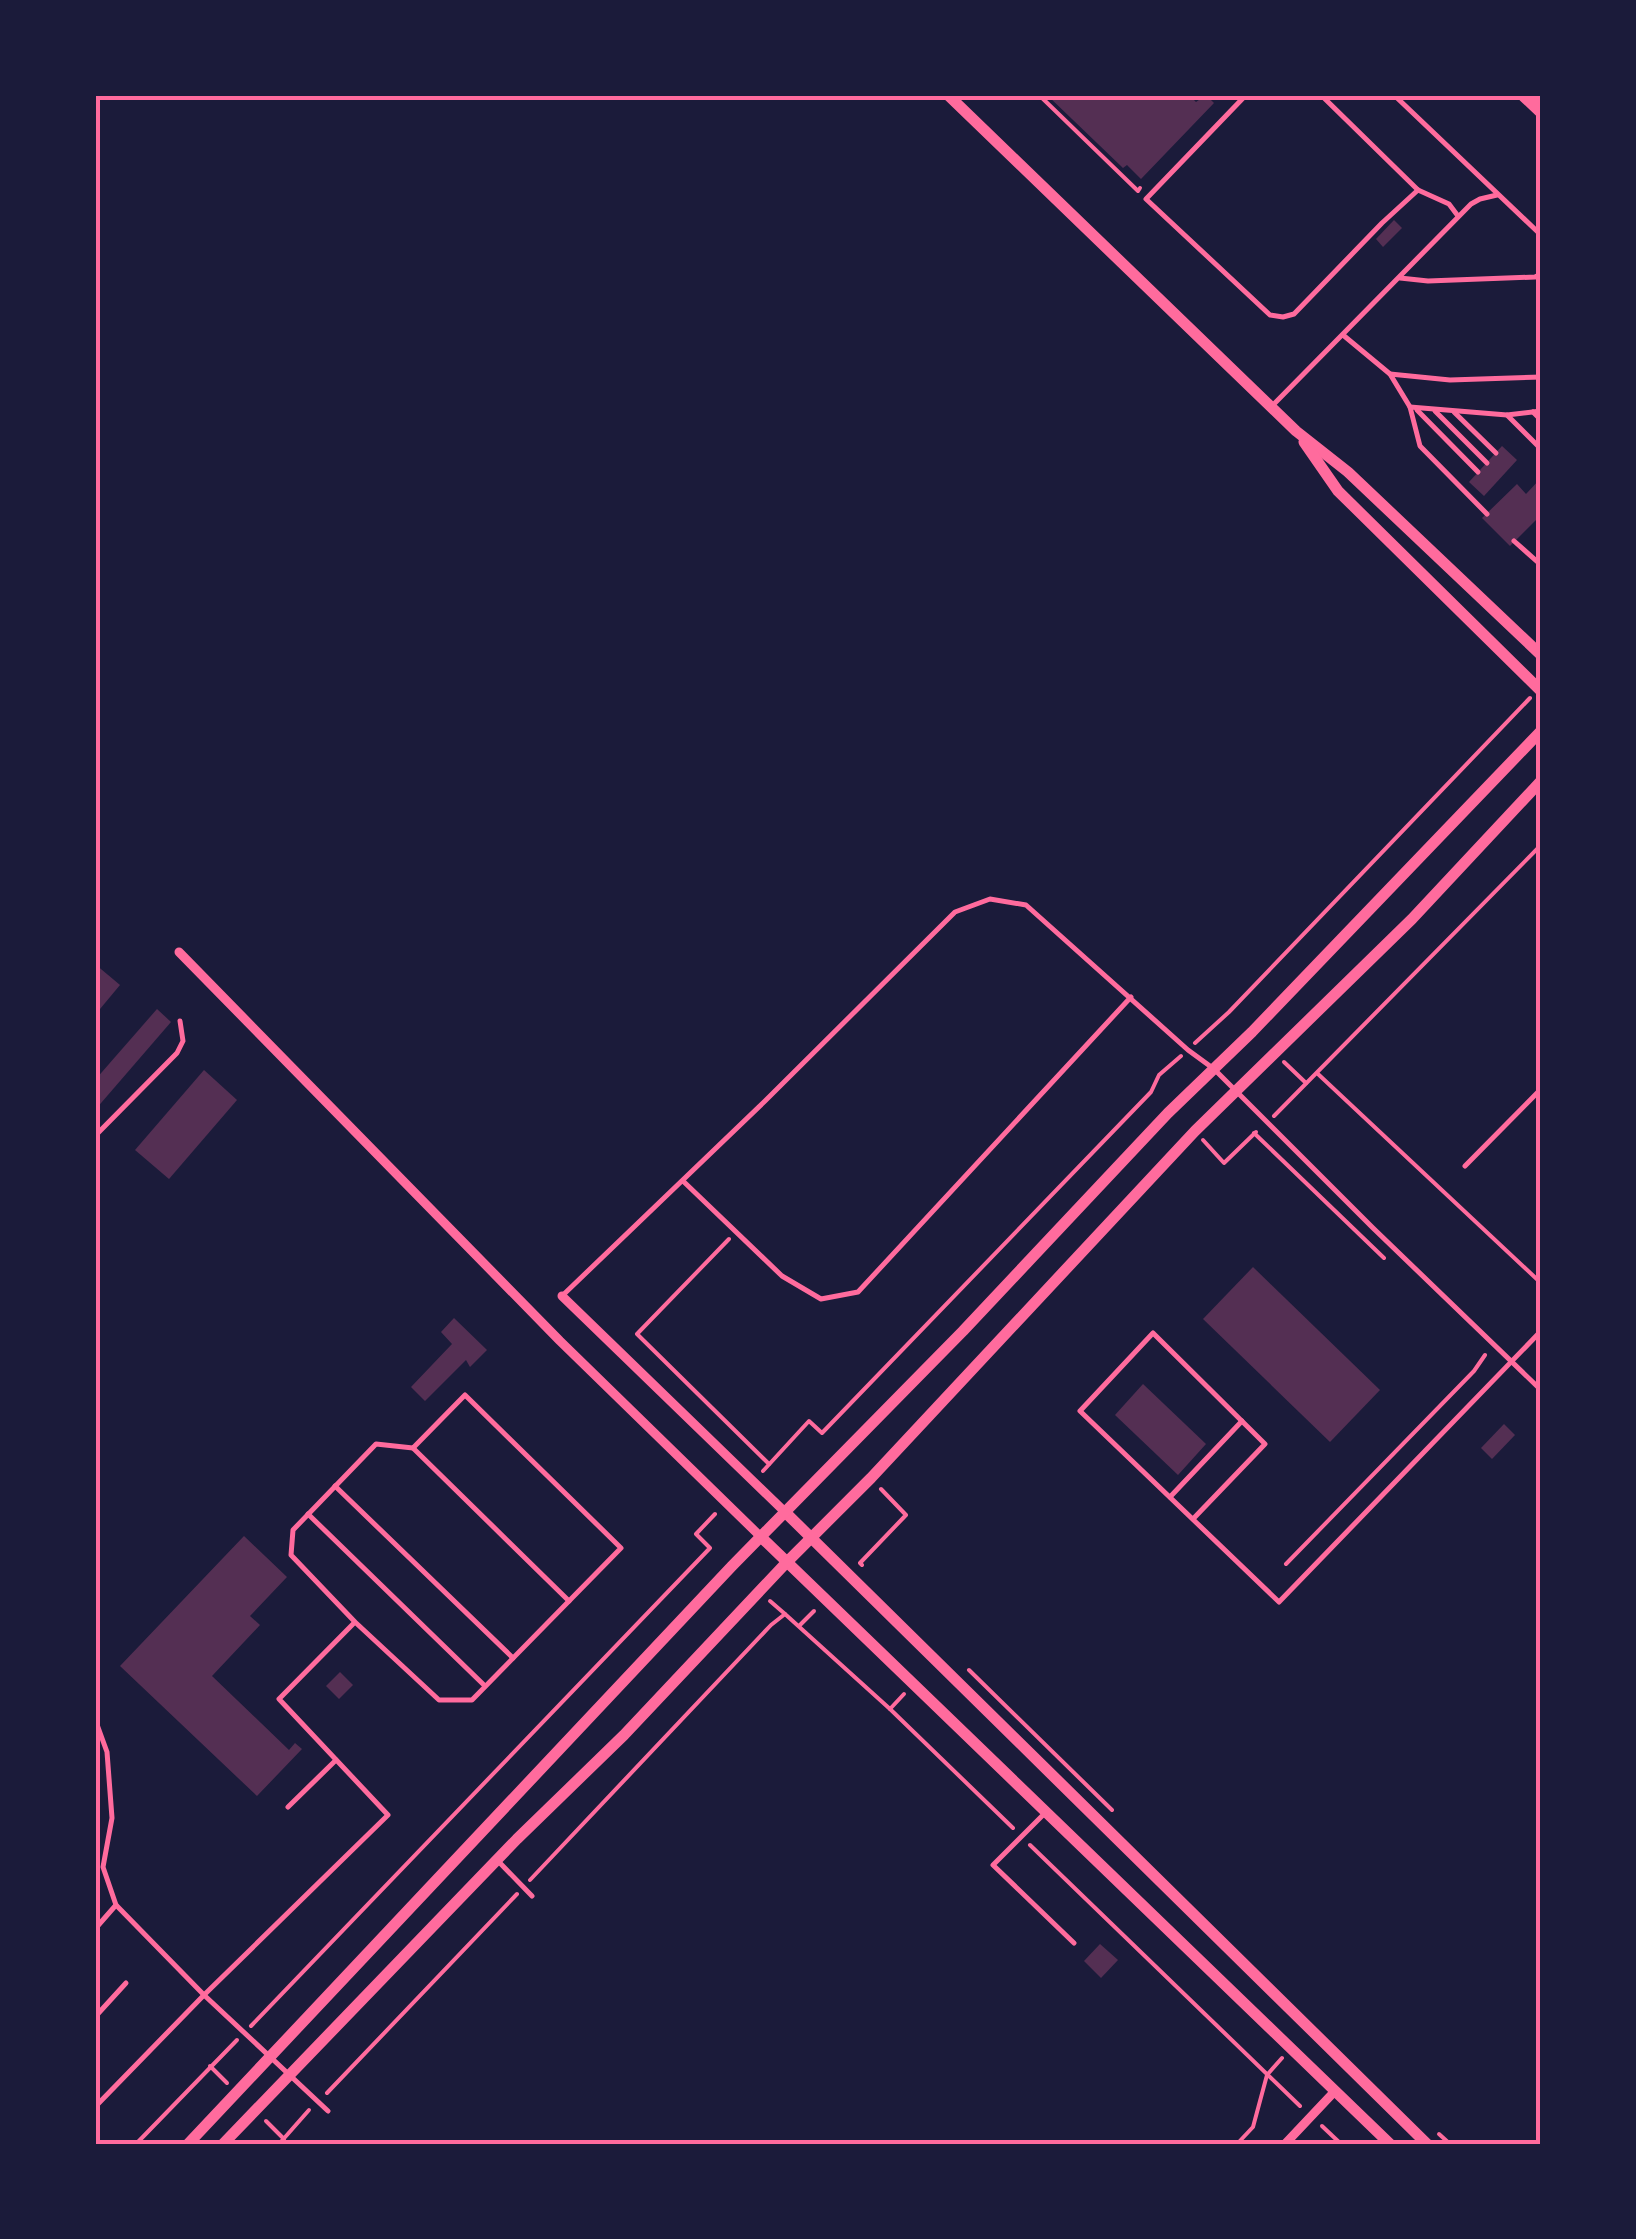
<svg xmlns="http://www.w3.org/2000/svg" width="1636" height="2239" viewBox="0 0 1636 2239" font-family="'PT Sans Narrow',sans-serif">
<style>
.building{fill:#542f53}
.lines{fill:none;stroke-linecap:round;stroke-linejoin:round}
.path{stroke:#ff6b9d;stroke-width:4}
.service{stroke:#ff6b9d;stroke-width:5}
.minor{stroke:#ff6b9d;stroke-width:9}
.tertiary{stroke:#ff6b9d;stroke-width:11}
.trunk{stroke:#ff6b9d;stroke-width:15}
.neatline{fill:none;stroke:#ff6b9d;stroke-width:4}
</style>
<rect width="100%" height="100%" fill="#1b1b3a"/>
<g class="building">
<polygon points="1047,95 1189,95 1196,102 1206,95 1214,103 1141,179 1127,165 1123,168"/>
<polygon points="1394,220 1402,228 1383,247 1376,239"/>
<polygon points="1502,446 1517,460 1484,496 1469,482"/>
<polygon points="1541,478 1541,515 1510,546 1482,518 1517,484 1526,494"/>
<polygon points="95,964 120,985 95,1015"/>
<polygon points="157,1009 171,1022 95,1110 95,1080"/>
<polygon points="204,1070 237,1100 169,1179 135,1150"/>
<polygon points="1253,1267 1380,1390 1330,1442 1203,1319"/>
<polygon points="454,1318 487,1350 470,1367 466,1360 425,1401 411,1387 452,1344 441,1332"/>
<polygon points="1143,1384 1206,1444 1178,1475 1115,1415"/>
<polygon points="1504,1424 1515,1435 1492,1459 1481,1448"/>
<polygon points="244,1536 287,1577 250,1616 260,1625 212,1676 289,1750 295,1743 302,1749 257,1796 120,1666"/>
<polygon points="340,1672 353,1685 339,1699 326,1686"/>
<polygon points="1100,1944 1118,1960 1101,1978 1084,1961"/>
</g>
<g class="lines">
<g class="path">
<polyline points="1039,95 1138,191 1140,188"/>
<polyline points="1195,1043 1229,1012 1530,698"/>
<polyline points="1284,1062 1306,1083"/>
<polyline points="1318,1074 1541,1283"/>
<polyline points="1274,1116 1541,845"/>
<polyline points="1254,1133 1384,1258"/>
<polyline points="1203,1140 1224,1163 1256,1132"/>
<polyline points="729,1239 637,1334 769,1464"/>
<polyline points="763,1471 809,1421 822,1433 1151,1092 1159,1075 1181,1056"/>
<polyline points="1286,1564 1474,1371 1485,1355"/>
<polyline points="862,1565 860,1563 906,1515 881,1489"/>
<polyline points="770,1601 785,1614"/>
<polyline points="800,1625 814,1611"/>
<polyline points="969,1670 1112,1810"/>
<polyline points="890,1709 904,1694"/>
<polyline points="1030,1845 1300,2106"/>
<polyline points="530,1880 771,1625 785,1614 890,1709 1013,1828"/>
<polyline points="251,2026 710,1548 696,1534 715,1514"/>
<polyline points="210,2066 227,2083"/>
<polyline points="327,2093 517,1894"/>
<polyline points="266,2121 284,2139"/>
<polyline points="1322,2126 1341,2144"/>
<polyline points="1439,2134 1450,2144"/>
<polyline points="136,2144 237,2040"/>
<polyline points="279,2144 309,2110"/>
<polyline points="1237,2144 1253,2127 1267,2075 1282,2058"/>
</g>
<g class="service">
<polyline points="1246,95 1146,199 1270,315 1283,317 1294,314 1382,223 1418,190"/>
<polyline points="1321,95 1418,190 1449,204 1458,216"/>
<polyline points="1394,95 1541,235"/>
<polyline points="1400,278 1428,281 1535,277 1541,274"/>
<polyline points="1343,335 1390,374 1410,407 1420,446 1487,514"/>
<polyline points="1390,374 1450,380 1541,377"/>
<polyline points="1272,406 1471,204 1480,199 1497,195"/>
<polyline points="1410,407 1507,415 1541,449"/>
<polyline points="1417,410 1478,472"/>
<polyline points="1435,411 1487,463"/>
<polyline points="1454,412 1496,453"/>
<polyline points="1533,412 1541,420"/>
<polyline points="1507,415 1541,411"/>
<polyline points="1514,541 1541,565"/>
<polyline points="95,1136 177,1053 183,1041 180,1021"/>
<polyline points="1465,1166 1541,1089"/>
<polyline points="683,1181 782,1276 821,1299 858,1292 1131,997"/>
<polyline points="562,1296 765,1101 955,912 990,899 1026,905 1188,1050 1214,1069 1373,1228 1541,1390"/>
<polyline points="413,1448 569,1601"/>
<polyline points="335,1486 513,1658"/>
<polyline points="1170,1497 1242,1421"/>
<polyline points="308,1514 485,1686"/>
<polyline points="1193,1519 1265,1444 1153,1333 1080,1411 1279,1602 1541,1331"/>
<polyline points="95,1719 107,1752 112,1818 103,1867 116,1905"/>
<polyline points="288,1807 336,1760"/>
<polyline points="1045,1813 993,1865 1074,1943"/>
<polyline points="499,1862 532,1896"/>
<polyline points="95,1929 116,1905 204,1995 328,2111"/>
<polyline points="95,2017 126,1983"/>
<polyline points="95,2107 204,1995 388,1815 279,1699 355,1622 439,1700 472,1700 621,1548 465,1395 413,1448 376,1444 293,1530 291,1555 355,1622"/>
</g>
<g class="minor">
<polyline points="179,952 560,1341 761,1537"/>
<polyline points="562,1296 785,1512"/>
<polyline points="1285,2144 1335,2091"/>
</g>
<g class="tertiary">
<polyline points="948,95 1296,431 1348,472 1541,655"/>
<polyline points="1304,442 1338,491 1541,691"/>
<polyline points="785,1512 1427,2144"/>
<polyline points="761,1537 1390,2144"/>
<polyline points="188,2144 732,1566 963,1331 1168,1113 1252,1032 1541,731"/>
<polyline points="223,2144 517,1839 624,1735 786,1563 871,1478 1195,1131 1412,919 1541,781"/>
</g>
<polyline class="trunk" points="1525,95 1541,110"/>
</g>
<rect width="1636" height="2239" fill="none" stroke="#1b1b3a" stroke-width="195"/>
<rect x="98" y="98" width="1440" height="2044" class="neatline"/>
</svg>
